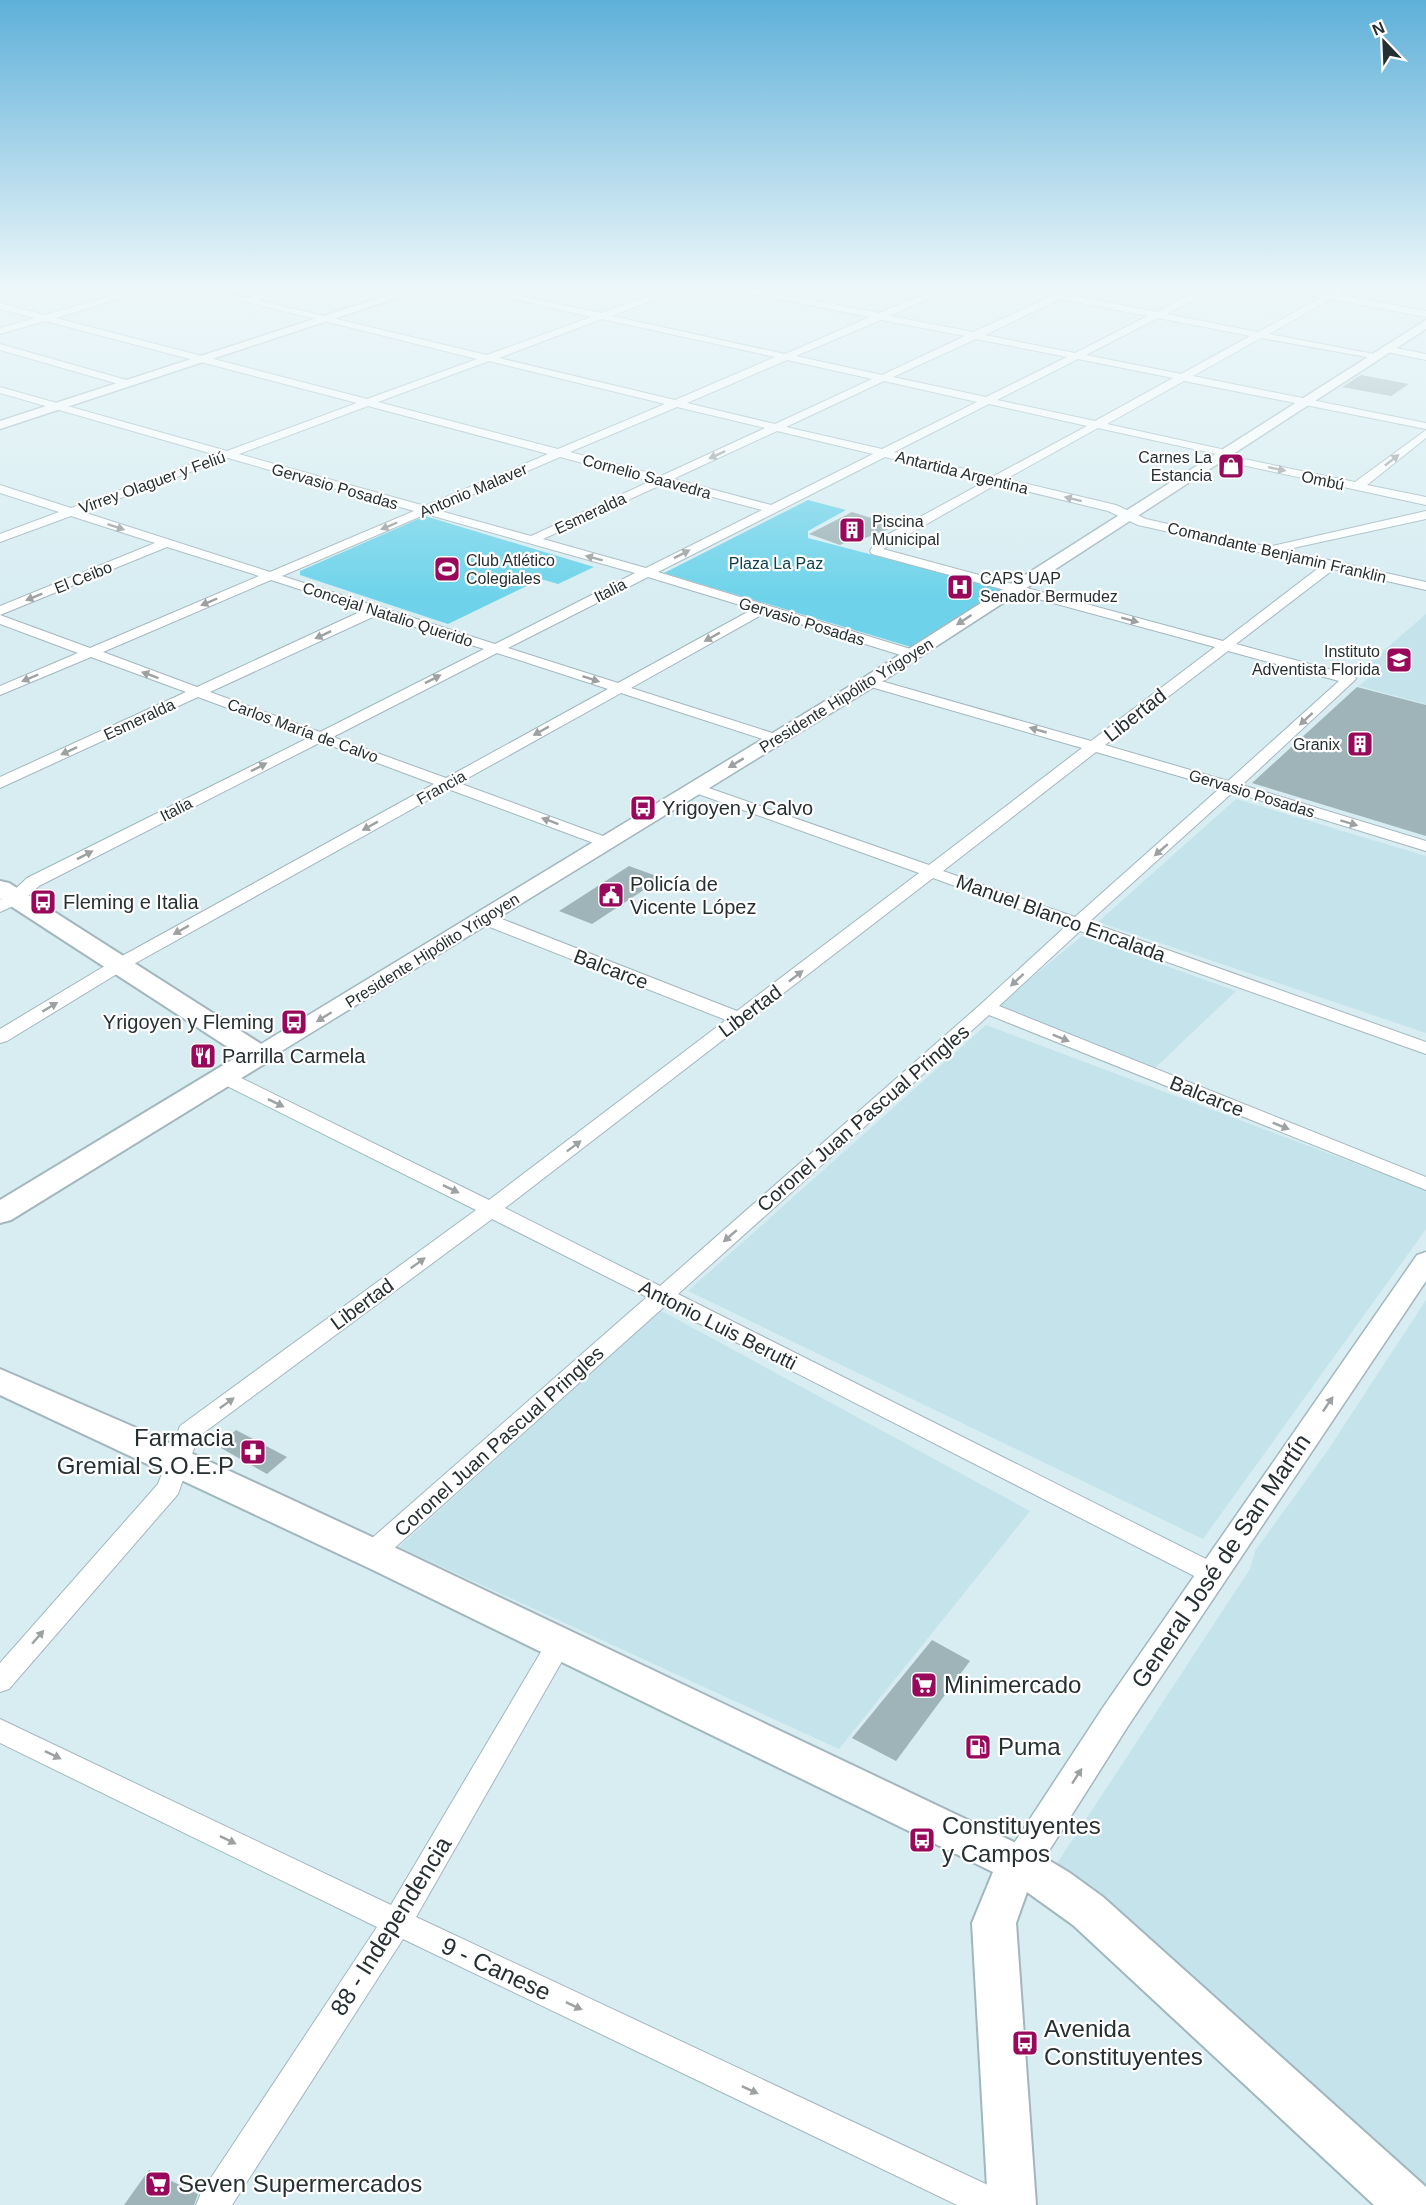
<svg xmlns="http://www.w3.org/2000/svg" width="1426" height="2205" viewBox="0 0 1426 2205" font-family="Helvetica,sans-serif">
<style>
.built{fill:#c4e3eb}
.green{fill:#6ed3ea}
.building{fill:#9eb4b9}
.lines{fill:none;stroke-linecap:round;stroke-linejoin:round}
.minor-casing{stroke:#a2b7bd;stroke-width:2}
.tertiary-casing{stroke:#a2b7bd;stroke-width:3}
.secondary-casing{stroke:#a2b7bd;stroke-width:4}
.minor{fill:#fff;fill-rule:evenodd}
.tertiary{fill:#fff;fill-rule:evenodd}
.secondary{fill:#fff;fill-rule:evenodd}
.oneway{fill:#9da1a2}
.labels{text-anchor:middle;stroke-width:4.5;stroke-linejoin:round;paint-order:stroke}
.far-poi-label{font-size:16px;fill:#262f31;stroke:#fff;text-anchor:end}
.far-street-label{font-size:16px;fill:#262f31;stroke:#fff}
.far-park-label{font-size:16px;fill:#0d424c;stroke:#fff}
.street-label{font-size:20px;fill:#262f31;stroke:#fff}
.poi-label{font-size:20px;fill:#262f31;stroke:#fff;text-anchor:start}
.near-poi-label{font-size:24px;fill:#262f31;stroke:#fff;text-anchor:start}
.near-street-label{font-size:24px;fill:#262f31;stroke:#fff}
</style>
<rect width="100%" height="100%" fill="#d7edf2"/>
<g class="built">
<polygon points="1426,614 1426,704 1359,686 1371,676 1358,673"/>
<polygon points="1236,799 1426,856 1426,1033 1098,922"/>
<polygon points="1082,936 1236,991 1155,1068 997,1006"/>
<polygon points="986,1025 1426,1190 1426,1229 1203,1539 688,1291"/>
<polygon points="1426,1300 1426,2192 1056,1865 1250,1569 1255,1551 1328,1450"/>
<polygon points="660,1310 1030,1511 839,1749 399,1547"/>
</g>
<g class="green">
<polygon points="808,500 846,510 808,531 808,538 1003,589 911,647 664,573"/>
<polygon points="425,516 594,567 558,584 541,579 448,624 300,575 300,571"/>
</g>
<g class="building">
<polygon points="1361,375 1409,384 1391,396 1342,387"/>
<polygon points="852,512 897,526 852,543 846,542 840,545 809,534"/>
<polygon points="1357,687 1426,705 1426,836 1252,783"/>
<polygon points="629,866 662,878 592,924 559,911"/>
<polygon points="236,1430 287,1457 267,1474 221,1448 224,1440"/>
<polygon points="932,1640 970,1661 896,1761 852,1738"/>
<polygon points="149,2170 198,2194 194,2205 124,2205"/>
</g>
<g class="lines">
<defs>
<g id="minor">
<path d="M 135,289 L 150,289 L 56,318 L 367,399 L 477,359 L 194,289 C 213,288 231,298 246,297 C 260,297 272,289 287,289 L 257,300 L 487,355 L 591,317 L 472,289 L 488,289 L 601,313 L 668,289 L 680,289 L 612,316 L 785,354 L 870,317 L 743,292 L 739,289 L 756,289 L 879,313 L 937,289 L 949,289 L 890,316 L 973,332 L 1050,297 L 1018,289 C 1031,289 1043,292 1056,293 C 1064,293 1071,289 1079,289 L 1069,295 L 1156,312 L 1202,289 L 1213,289 L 1167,314 L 1258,332 L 1321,298 L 1285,289 L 1303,289 L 1328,293 L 1336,289 L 1347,289 L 1339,295 L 1426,311 L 1426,317 L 1331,299 L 1269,334 L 1374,354 L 1378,355 L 1378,359 L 1261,338 L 1193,376 L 1426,423 L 1426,429 L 1184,381 L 1107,424 L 1230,451 L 1232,453 L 1229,456 L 1355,482 L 1426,430 L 1426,438 L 1367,485 L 1426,497 L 1426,505 L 1219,460 L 1213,457 L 1216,454 L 1098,428 L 1006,479 L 1116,505 L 1146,519 L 1268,547 L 1426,511 L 1426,519 L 1284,550 L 1426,582 L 1426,590 L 1334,569 L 1236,644 L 1354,676 L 1356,679 L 1242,785 L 1426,841 L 1426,851 L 1233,792 L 1089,922 L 1426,1042 L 1426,1054 L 1080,931 L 999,1006 L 1426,1177 L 1426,1190 L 989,1015 L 678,1294 L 1222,1567 L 1226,1574 L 1222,1581 L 1213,1584 L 1204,1581 L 665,1306 L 381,1560 L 372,1563 L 363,1560 L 359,1553 L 363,1546 L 647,1297 L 492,1219 L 198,1437 L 178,1494 L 9,1689 L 0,1692 L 0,1663 L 158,1484 L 180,1426 L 476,1210 L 217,1081 L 214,1077 L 217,1073 L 231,1073 L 489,1200 L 726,1020 L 477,922 L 474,918 L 477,914 L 489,914 L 737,1011 L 919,873 L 690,791 L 687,788 L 690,785 L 700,785 L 929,865 L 1082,748 L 864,685 L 862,682 L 864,679 L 874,679 L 1091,741 L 1215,647 L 872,554 L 870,551 L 876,541 L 986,481 L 885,457 L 658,572 L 917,651 L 919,654 L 917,657 L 907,657 L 765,613 L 631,688 L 782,736 L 784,739 L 782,742 L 772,742 L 621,693 L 459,783 L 611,839 L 613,842 L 611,845 L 599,845 L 448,789 L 125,969 L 7,1041 L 0,1043 L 0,1029 L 113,961 L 434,784 L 321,742 L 39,886 L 22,902 L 0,912 L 0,900 L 10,894 L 27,878 L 308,738 L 198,697 L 0,788 L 0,777 L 186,692 L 91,657 L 0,695 L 0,686 L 78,653 L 0,624 L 0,615 L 90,648 L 259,576 L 167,547 L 0,615 L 0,606 L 155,543 L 71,516 L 0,542 L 0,534 L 59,512 L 0,493 L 0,485 L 71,508 L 216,455 L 0,393 L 0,387 L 227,451 L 357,403 L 45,321 L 0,334 L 0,328 L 35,318 L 0,309 L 0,303 L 45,315 ZM 1060,299 L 1148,316 L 1075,353 L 985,335 ZM 1158,318 L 1250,336 L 1181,374 L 1086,355 ZM 602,319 L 775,357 L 675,400 L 499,358 ZM 881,320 L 965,336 L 882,375 L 796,356 ZM 976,339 L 1067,357 L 986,397 L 893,377 ZM 1078,359 L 1173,378 L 1095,421 L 997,400 ZM 787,360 L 872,379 L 775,424 L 687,403 ZM 489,361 L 665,404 L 558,449 L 378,402 ZM 884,381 L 977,402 L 882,449 L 786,427 ZM 989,404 L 1087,426 L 994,476 L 894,452 ZM 368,406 L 548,454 L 425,506 L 239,454 ZM 677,407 L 765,428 L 661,476 L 570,452 ZM 777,431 L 873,454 L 771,505 L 673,479 ZM 560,457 L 651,481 L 531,536 L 437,510 ZM 228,458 L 414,511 L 270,572 L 83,512 ZM 663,484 L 762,510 L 646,568 L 543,539 ZM 997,484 L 1108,511 L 1138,525 L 1321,566 L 1223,641 L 883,549 ZM 426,514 L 635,573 L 495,644 L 282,576 ZM 648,577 L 753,609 L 618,683 L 508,648 ZM 271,580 L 364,610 L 197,687 L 103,652 ZM 377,615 L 484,649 L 320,732 L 210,692 ZM 1228,651 L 1339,681 L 1228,781 L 1105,745 ZM 497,653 L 608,689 L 446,778 L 333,737 ZM 1096,752 L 1220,788 L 1075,917 L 943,871 ZM 933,878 L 1066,926 L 981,1004 L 660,1286 L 505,1208 Z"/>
<polygon points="0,344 130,381 131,383 122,385 0,350"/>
<polygon points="1386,346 1426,354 1426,360 1382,351 1381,349"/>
<polygon points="560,1632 569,1635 573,1642 416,1917 1005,2193 1010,2205 957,2205 403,1939 232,2205 196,2205 201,2193 377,1927 0,1743 0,1719 391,1905 551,1635"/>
</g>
<g id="tertiary">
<polygon points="407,289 424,289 0,429 0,421"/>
<polygon points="1426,320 1426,329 875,686 267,1060 259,1062 251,1060 247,1055 251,1050 863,678"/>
<polygon points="1426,1252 1426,1281 1128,1726 1033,1876 1020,1881 1007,1876 1002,1865 1007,1854 1104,1706 1417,1255"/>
</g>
<g id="secondary">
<polygon points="0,881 9,883 269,1049 273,1055 269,1061 11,1220 0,1223 0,1200 240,1055 0,899"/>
<polygon points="0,1369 141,1430 398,1549 1035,1852 1070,1873 1103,1897 1426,2187 1426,2205 1374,2205 1073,1925 1027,1892 1016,1923 1036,2205 988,2205 972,1923 993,1872 371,1569 0,1395"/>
</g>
</defs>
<use href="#minor" class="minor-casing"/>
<use href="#tertiary" class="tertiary-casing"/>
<use href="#secondary" class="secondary-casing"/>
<use href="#minor" class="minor"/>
<use href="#tertiary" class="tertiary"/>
<use href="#secondary" class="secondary"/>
</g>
<defs><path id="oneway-solid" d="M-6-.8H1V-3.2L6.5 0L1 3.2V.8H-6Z" transform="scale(1.5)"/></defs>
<g class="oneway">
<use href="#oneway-solid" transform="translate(717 455) rotate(155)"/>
<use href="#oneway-solid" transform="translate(1392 460) rotate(-38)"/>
<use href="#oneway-solid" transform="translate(1277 469) rotate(12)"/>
<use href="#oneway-solid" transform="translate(1073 499) rotate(-166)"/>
<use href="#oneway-solid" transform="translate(389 526) rotate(157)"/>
<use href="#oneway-solid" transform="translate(116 527) rotate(18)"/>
<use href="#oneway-solid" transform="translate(682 554) rotate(-27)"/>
<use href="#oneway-solid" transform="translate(594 558) rotate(-165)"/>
<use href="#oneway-solid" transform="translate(34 597) rotate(158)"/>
<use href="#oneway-solid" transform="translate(209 602) rotate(157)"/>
<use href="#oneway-solid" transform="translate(964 620) rotate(147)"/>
<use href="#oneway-solid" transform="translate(1130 620) rotate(15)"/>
<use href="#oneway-solid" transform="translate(323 635) rotate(155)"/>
<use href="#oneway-solid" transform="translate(712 637) rotate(151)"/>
<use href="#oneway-solid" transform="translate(150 675) rotate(-160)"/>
<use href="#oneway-solid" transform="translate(30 678) rotate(157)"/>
<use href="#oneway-solid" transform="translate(433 679) rotate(-27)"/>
<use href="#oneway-solid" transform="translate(591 679) rotate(18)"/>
<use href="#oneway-solid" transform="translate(1306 719) rotate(137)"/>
<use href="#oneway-solid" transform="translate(1038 730) rotate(-164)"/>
<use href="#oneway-solid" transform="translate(541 731) rotate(151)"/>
<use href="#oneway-solid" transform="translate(69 751) rotate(155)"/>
<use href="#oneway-solid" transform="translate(736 763) rotate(149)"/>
<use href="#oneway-solid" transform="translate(259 767) rotate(-27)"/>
<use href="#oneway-solid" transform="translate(550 821) rotate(-160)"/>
<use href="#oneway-solid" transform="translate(1349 823) rotate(17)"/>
<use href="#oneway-solid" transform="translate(370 826) rotate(151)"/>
<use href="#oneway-solid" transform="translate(1161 850) rotate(139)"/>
<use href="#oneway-solid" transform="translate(85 855) rotate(-27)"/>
<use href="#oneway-solid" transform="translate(181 930) rotate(151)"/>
<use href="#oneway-solid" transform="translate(796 976) rotate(-38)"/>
<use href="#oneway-solid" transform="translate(1017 980) rotate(137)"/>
<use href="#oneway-solid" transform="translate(50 1007) rotate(-31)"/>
<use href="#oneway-solid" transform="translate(324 1017) rotate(148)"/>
<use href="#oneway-solid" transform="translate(1061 1038) rotate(22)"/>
<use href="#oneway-solid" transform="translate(276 1103) rotate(26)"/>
<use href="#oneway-solid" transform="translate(1281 1126) rotate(22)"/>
<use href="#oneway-solid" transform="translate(574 1146) rotate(-37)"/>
<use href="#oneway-solid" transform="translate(451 1189) rotate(26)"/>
<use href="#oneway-solid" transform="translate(730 1236) rotate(139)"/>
<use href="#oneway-solid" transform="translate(418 1263) rotate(-36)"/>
<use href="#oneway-solid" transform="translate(227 1403) rotate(-36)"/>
<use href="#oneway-solid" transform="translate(1328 1404) rotate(-56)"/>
<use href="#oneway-solid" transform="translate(38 1637) rotate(-49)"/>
<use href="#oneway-solid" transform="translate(53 1755) rotate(26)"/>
<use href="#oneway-solid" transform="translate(1077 1776) rotate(-57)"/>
<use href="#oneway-solid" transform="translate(228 1840) rotate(26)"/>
<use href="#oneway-solid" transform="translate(574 2006) rotate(25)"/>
<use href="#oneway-solid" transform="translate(750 2090) rotate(25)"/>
</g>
<linearGradient id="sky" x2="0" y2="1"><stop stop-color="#5eb0d9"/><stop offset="0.48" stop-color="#edf7f9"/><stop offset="1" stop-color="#edf7f9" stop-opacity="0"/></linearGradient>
<rect width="1426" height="598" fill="url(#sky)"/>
<defs>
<symbol id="shop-square" viewBox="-11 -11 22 22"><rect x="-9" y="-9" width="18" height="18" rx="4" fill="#99095b" stroke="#fff"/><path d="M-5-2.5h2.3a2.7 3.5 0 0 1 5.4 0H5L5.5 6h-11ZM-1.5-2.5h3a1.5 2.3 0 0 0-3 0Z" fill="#fff"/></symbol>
<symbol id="building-square" viewBox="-11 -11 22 22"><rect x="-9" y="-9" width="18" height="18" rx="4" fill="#99095b" stroke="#fff"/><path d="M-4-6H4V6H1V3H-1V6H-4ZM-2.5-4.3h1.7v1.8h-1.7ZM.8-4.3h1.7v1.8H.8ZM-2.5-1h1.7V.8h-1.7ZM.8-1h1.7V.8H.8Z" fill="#fff"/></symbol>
<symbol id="stadium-square" viewBox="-11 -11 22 22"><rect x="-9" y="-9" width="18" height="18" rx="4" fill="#99095b" stroke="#fff"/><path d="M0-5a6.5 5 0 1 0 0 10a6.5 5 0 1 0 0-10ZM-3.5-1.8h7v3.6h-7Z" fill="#fff"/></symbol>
<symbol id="hospital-square" viewBox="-11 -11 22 22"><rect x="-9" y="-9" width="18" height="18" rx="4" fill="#99095b" stroke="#fff"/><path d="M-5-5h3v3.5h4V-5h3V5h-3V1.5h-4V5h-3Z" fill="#fff"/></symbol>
<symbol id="school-square" viewBox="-11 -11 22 22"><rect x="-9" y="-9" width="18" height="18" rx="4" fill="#99095b" stroke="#fff"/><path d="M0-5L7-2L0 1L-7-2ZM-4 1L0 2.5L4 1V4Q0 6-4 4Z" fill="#fff"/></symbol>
<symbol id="bus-square" viewBox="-11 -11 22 22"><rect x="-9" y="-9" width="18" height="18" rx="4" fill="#99095b" stroke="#fff"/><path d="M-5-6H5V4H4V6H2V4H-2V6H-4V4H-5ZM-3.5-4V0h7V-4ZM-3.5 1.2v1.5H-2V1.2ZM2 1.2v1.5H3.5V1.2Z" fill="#fff"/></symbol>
<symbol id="civic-square" viewBox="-11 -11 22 22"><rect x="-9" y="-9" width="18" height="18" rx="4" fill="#99095b" stroke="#fff"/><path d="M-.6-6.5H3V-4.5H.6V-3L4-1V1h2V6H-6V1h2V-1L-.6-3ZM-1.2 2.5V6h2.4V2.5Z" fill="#fff"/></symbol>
<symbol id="restaurant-square" viewBox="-11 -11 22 22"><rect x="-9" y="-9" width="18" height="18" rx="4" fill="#99095b" stroke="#fff"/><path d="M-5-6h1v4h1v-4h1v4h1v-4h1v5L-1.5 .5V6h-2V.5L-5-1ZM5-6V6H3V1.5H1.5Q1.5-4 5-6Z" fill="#fff"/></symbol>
<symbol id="pharmacy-square" viewBox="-11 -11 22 22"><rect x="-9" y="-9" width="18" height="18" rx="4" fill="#99095b" stroke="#fff"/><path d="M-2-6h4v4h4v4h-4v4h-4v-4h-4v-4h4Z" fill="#fff"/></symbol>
<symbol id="supermarket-square" viewBox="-11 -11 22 22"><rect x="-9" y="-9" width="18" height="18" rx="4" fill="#99095b" stroke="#fff"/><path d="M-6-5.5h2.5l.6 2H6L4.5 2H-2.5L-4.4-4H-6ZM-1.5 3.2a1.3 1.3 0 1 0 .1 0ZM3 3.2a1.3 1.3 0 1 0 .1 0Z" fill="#fff"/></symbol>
<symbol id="fuel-square" viewBox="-11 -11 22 22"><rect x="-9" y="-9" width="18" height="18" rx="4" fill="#99095b" stroke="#fff"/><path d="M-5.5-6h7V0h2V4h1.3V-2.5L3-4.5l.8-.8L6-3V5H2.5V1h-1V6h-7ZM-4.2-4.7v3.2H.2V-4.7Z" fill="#fff"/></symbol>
</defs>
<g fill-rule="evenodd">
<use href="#shop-square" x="1216" y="451" width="30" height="30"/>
<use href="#building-square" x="837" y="515" width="30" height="30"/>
<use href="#stadium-square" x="432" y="554" width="30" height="30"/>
<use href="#hospital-square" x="945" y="572" width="30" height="30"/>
<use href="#school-square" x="1384" y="645" width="30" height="30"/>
<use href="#building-square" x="1345" y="729" width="30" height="30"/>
<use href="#bus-square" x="628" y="793" width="30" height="30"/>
<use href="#civic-square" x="596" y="880" width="30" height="30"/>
<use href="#bus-square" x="28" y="887" width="30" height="30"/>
<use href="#bus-square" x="279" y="1007" width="30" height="30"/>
<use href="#restaurant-square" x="188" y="1041" width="30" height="30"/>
<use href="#pharmacy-square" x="238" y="1437" width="30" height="30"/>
<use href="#supermarket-square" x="909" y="1670" width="30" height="30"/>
<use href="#fuel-square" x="963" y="1732" width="30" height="30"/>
<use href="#bus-square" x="907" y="1825" width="30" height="30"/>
<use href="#bus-square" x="1010" y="2028" width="30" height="30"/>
<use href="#supermarket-square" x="143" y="2169" width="30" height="30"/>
</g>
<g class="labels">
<g class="far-poi-label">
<text x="1212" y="463">Carnes La<tspan x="1212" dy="18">Estancia</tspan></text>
<text x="872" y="527" text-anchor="start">Piscina<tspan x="872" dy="18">Municipal</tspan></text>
<text x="466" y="566" text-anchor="start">Club Atlético<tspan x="466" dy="18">Colegiales</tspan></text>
<text x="980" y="584" text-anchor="start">CAPS UAP<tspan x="980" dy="18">Senador Bermudez</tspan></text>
<text x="1380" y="657">Instituto<tspan x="1380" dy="18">Adventista Florida</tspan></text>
<text x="1340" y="750">Granix</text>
</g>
<g class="far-street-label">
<text transform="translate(962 472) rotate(14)" y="6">Antartida Argentina</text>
<text transform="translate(647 476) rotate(15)" y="6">Cornelio Saavedra</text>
<text transform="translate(1323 480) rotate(12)" y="6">Ombú</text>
<text transform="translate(152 482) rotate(-20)" y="6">Virrey Olaguer y Feliú</text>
<text transform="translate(335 486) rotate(16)" y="6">Gervasio Posadas</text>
<text transform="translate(473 490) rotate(-23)" y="6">Antonio Malaver</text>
<text transform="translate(590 513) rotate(-25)" y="6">Esmeralda</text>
<text transform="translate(1277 552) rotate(13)" y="6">Comandante Benjamin Franklin</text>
<text transform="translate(83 577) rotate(-22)" y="6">El Ceibo</text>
<text transform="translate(610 590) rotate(-27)" y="6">Italia</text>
<text transform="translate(388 614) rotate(18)" y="6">Concejal Natalio Querido</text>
<text transform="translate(802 621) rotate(17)" y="6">Gervasio Posadas</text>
<text transform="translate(846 695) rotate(-32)" y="6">Presidente Hipólito Yrigoyen</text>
<text transform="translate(139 719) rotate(-25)" y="6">Esmeralda</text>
<text transform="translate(303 730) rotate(20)" y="6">Carlos María de Calvo</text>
<text transform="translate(441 787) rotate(-29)" y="6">Francia</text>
<text transform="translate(1252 793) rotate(17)" y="6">Gervasio Posadas</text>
<text transform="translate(176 809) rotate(-27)" y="6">Italia</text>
<text transform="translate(432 950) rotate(-32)" y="6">Presidente Hipólito Yrigoyen</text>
</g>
<g class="far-park-label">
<text x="776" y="569">Plaza La Paz</text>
</g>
<g class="street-label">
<text transform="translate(1135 715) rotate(-38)" y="7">Libertad</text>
<text transform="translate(1061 918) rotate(20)" y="7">Manuel Blanco Encalada</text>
<text transform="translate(611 969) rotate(21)" y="7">Balcarce</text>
<text transform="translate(750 1011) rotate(-37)" y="7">Libertad</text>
<text transform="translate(1207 1096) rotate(22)" y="7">Balcarce</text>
<text transform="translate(863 1118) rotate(-41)" y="7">Coronel Juan Pascual Pringles</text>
<text transform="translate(362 1304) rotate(-36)" y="7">Libertad</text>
<text transform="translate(718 1325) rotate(27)" y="7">Antonio Luis Berutti</text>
<text transform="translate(499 1441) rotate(-42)" y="7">Coronel Juan Pascual Pringles</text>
</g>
<g class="poi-label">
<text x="662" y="815">Yrigoyen y Calvo</text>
<text x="630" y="891">Policía de<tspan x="630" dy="23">Vicente López</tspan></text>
<text x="63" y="909">Fleming e Italia</text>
<text x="274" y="1029" text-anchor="end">Yrigoyen y Fleming</text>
<text x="222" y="1063">Parrilla Carmela</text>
</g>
<g class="near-poi-label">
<text x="234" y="1446" text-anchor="end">Farmacia<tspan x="234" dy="28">Gremial S.O.E.P</tspan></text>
<text x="944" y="1693">Minimercado</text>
<text x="998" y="1755">Puma</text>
<text x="942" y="1834">Constituyentes<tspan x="942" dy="28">y Campos</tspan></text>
<text x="1044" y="2037">Avenida<tspan x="1044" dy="28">Constituyentes</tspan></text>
<text x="178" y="2192">Seven Supermercados</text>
</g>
<g class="near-street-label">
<text transform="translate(1221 1561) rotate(-56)" y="8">General José de San Martín</text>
<text transform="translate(391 1926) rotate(-58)" y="8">88 - Independencia</text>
<text transform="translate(496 1969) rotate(25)" y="8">9 - Canese</text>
</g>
</g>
<g transform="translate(1384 42) rotate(337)" stroke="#ffffff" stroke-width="4.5" paint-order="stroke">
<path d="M0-4.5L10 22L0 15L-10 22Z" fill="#262f31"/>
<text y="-9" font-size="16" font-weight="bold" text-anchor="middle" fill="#262f31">N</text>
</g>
</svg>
